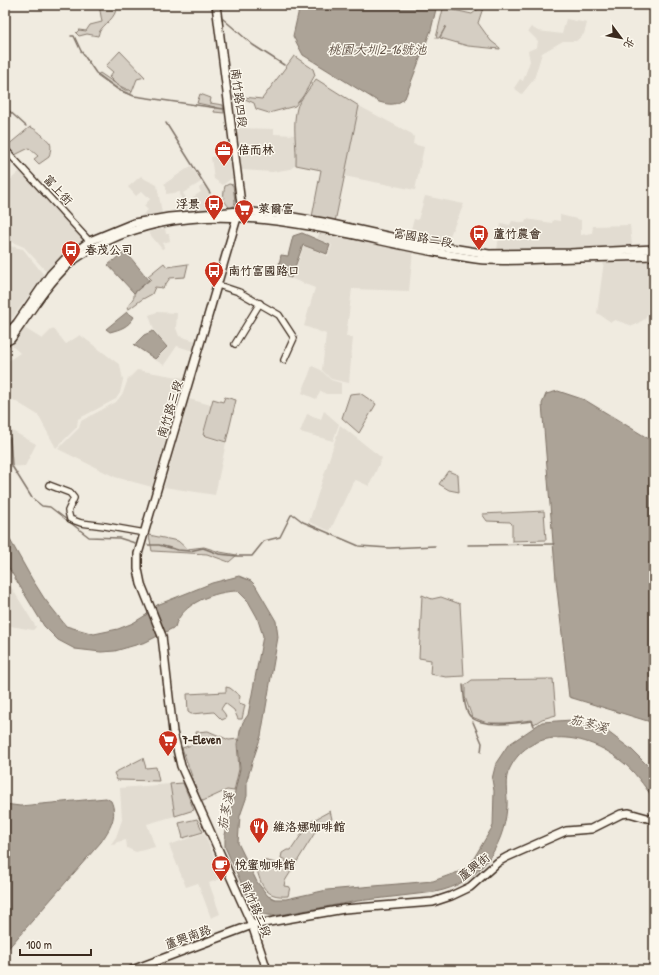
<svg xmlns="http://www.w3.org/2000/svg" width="659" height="975" viewBox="0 0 659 975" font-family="'Patrick Hand','LXGW WenKai TC',sans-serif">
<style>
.built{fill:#e2dcd1}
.green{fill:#d5cec3;stroke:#887c70}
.water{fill:#aca397;stroke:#7f7367}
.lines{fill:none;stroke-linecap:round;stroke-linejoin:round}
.stream{stroke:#7f7367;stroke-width:1.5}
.street-casing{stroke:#3b2a1e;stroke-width:8}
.secondary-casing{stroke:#3b2a1e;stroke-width:10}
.street{stroke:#fbf7ec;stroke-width:5.5}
.secondary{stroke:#fbf7ec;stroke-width:7}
.labels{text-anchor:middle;stroke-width:3;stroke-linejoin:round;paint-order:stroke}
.street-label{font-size:12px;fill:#3b2a1e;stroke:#fbf7ec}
.poi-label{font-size:12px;font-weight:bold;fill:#3b2a1e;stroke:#fbf7ec;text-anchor:start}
.water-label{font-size:13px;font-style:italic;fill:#635448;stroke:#fbf7ec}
</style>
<rect width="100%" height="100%" fill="#f0ebe0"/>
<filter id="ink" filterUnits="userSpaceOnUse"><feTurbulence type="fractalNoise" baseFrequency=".025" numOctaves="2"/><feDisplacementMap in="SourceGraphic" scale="8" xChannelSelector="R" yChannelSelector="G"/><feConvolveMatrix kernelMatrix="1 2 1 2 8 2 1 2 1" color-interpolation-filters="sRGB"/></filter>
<g filter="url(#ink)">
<g class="built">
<polygon points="566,19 587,23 584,34 576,41 563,41 542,53 534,79 522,94 514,88 520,79 523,81 530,61 528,51 537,47 538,41 528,31 531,27 538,31 562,34"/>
<polygon points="359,106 412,134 414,137 413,144 424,147 415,190 344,176"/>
<polygon points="237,128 274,129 274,134 295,135 297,148 296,165 290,169 272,172 242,170"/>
<polygon points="229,155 232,178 223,185 214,179 211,157"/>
<polygon points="191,166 201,182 183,193 192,208 189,211 182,211 180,192 166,194 166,186 164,184"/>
<polygon points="21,170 86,240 63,254 47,272 24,247 5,239 5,185"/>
<polygon points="141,176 145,179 157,185 162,213 140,217 148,210 144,206 150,199 142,191 136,196 128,187"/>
<polygon points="203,185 209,193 210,210 193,211 194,206 190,199 201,192 199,188"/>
<polygon points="425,196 464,204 447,242 409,236 414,219 418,220"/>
<polygon points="560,215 581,220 581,235 592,233 593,226 630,225 632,246 549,251 497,250 501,223 510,225 512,221 525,223 526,219 552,223 553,220 560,221"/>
<polygon points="165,228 166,234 169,234 170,241 163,243 164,248 162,249 148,232"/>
<polygon points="320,232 413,251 409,291 352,289 346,337 353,337 349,383 331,379 322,370 326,334 304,326 315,288 292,279 304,246 328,256 332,245 317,238"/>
<polygon points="5,245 23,249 44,275 5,328"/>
<polygon points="654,259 654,301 645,319 633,326 615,320 611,322 597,313 604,261"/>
<polygon points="157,312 177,313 176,328 179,336 196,341 193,351 177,346 164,365 155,360 168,347 154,330 149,315"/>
<polygon points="24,328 42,339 53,328 66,344 80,335 120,365 123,380 120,393 116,399 78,419 77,427 56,448 38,415 10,398 5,363 20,353 10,344 19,337"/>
<polygon points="312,366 321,370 331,380 341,383 341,394 326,394 321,391 316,399 302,393"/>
<polygon points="137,370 184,378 152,487 115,477 58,449 79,428 81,421 116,402 123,393 128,379"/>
<polygon points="189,399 211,405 202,436 226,443 215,495 164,487"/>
<polygon points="324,411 339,424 333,441 300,432 307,414 321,419"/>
<polygon points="340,425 382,458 369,486 356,480 353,482 330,531 309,522"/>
<polygon points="5,427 36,444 25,466 5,467"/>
<polygon points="5,577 36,627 33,630 5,625"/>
<polygon points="170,784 175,816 147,824 155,847 136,852 127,848 126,840 117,842 114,845 111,844 116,837 122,820 120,788"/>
<polygon points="204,833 223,878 209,883 220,914 211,918 198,883 186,887 169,845"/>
</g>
<g class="green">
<path d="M 99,5 L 113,5 L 116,10 C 113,22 100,25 98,36 L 87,34 L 79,36 L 76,33 L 79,30 L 86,31 L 90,25 L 102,22 Z"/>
<polygon points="444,5 450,5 449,9 472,14 481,7 483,8 478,23 491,41 500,48 500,49 468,46 440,38 446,26 439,38 436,38"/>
<polygon points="120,51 145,77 137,79 132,92 116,84 109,77 113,72 106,66"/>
<polygon points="294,56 313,69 315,75 303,96 295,106 269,113 256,109 254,103 245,99 234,98 234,96 262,99"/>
<polygon points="100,73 125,90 130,90 132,92 130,95 118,90 97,75"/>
<path d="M 316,79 L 359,106 L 335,222 L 312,217 L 321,170 L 296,165 C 297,146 292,126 297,108 C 298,102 311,87 316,79 Z"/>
<polygon points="200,94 211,98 210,103 223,105 224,113 214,112 215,107 197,103"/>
<path d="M 30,127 C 35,128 46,138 50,143 C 52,147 50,152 49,157 L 39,164 L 34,159 L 38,156 L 29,148 L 15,155 L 7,146 Z"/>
<path d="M 229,184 L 233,185 L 235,202 L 234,206 L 230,208 C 222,200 223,196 225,186 Z"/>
<polygon points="164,263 167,267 188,264 185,277 170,278 163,288 155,287 152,294 141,300 129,309 127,308 134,297 134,293 151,279 148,276"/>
<polygon points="360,393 376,404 359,433 342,418 350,394"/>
<polygon points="225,397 236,400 226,442 203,435 213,399 223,402"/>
<polygon points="448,471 458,475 459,492 449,490 439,484"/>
<polygon points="544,511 546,540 512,541 512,524 510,522 487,521 482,514"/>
<polygon points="149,535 178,541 187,549 204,547 220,552 237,555 229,562 207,554 152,551"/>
<polygon points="422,595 432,599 441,597 460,604 464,676 446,677 430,674 431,660 419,658"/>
<polygon points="553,679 556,715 542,719 534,724 532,720 505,723 487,723 472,717 465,697 465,685 472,680"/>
<polygon points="226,687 230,688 240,696 239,703 245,705 242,719 238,719 234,710 225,703 221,709 225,714 226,718 222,720 214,712 191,714 188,712 187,694 226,692"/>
<polygon points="208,731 229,740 238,739 237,744 239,769 234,791 227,790 203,801 200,799 182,748 198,743 196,732"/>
<polygon points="143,758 146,768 156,767 159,781 117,780 114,773"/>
<polygon points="183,783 194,810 175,816 170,784"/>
<path d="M 330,811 L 332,819 L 319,826 L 285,881 L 284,886 L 290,887 L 288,896 C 265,898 261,886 256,866 L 263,860 L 276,863 L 276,866 L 281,869 L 286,860 L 281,858 L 282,853 L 287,850 L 291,850 L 310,822 Z"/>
<polygon points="197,819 203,832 183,838 179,823"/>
</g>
<g class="water">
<path d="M 300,5 L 437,5 L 431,30 L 405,98 C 396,106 390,105 379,102 L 303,55 L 293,36 Z"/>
<polygon points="302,233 330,245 327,254 303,245 291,278 277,274 281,255 288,256 293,236"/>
<polygon points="125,251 149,280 134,293 108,265"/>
<path d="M 127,312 L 134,317 C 128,327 121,329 110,332 L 106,329 Z"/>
<polygon points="153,331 167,347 155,359 134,345 144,335"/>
<polygon points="558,391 585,400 654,442 654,723 569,697 556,580 542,404 546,394"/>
<path d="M 5,531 L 32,579 L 44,598 L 66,626 L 94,634 L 118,629 L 133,623 L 146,615 L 157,605 L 212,583 L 239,576 L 251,581 L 255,585 L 276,621 L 278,637 L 261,736 L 252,763 L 247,780 L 247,796 L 240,816 L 238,843 L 257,882 L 268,896 L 275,899 L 286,899 L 327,890 L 433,881 L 461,871 L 471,863 L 493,826 L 494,791 L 492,779 L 496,763 L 508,745 L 542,722 L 572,720 L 604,729 L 632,750 L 654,772 L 654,799 C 644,786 634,770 620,760 C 588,734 532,724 510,768 C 503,780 508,793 507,807 C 504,849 478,884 435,892 L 358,901 L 280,915 C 269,916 262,915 253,909 L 225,847 L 225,835 L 240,769 L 238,744 L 240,731 L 243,722 L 248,715 L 263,636 L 257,617 L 248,601 L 238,591 C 216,591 181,603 175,627 L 146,642 L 115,651 L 101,652 L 75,649 L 58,640 L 44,626 L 7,565 L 5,561 Z"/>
<path d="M 106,798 L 111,801 C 118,816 110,829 101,842 L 5,952 L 5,804 L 20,806 Z"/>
</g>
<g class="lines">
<g class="stream">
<polyline points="207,5 210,7"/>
<polyline points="223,19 253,45 284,65"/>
<polyline points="71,36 74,36 81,51 96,73 119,90 134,96 224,109"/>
<polyline points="6,108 26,126"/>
<polyline points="166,123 210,193"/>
<polyline points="5,384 9,429"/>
<polyline points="10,438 12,466 32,498 42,506 50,507 89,537 119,538 135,543"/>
<polyline points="148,545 159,545 178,550 190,551 203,548 219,554 237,556 252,556 264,541 280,537 291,515 294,515 303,522 359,546 389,548 435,546"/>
<polyline points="468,545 554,544"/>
<path d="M 463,685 C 464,694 464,711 471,717 C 483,728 517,723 532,721 L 534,726"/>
<polyline points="473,722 482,743 481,752"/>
</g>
<defs>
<g id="street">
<polyline points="5,149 91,243"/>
<polyline points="218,285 239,292 279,315 294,338 284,360"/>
<polyline points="235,344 260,303"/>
<polyline points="49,485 70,493 74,498 68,511 70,519 81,523 105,526 145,533"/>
</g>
<g id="secondary">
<polyline points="216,5 241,204 138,554 138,569 141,584 162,636 173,732 181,766 252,925 267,970"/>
<polyline points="5,336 17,323 50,275 65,259 90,241 134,223 169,217 240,211 275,214 323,222 414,242 489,254 570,253 654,249"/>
<path d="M 5,342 L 11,339 C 29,314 46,285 69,264 C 80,254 94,248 107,241 C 223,185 357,243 476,259 C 498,262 521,260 543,259 C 580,258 617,257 654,256"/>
<polyline points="132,970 252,925 344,909 433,902 451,896 470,887 498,862 507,857 566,831 591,829 621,814 629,813 654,820"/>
</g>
</defs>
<use href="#street" class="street-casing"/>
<use href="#secondary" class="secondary-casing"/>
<use href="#street" class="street"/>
<use href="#secondary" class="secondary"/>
</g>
</g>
<defs>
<symbol id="office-pin" viewBox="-11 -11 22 30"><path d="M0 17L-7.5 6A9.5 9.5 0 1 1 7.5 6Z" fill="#c8321e" stroke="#fbf7ec"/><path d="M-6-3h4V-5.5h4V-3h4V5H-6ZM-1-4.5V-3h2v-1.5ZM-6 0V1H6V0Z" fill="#fff"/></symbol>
<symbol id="bus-pin" viewBox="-11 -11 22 30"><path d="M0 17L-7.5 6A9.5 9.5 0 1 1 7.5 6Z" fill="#c8321e" stroke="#fbf7ec"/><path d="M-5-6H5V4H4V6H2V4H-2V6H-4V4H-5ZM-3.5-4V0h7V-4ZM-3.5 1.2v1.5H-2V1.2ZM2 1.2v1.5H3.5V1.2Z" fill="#fff"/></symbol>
<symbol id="supermarket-pin" viewBox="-11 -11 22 30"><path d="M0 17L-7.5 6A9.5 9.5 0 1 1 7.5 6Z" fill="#c8321e" stroke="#fbf7ec"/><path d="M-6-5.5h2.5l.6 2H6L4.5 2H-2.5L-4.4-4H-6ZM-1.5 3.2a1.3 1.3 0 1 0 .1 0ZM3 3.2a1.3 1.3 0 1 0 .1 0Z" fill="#fff"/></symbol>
<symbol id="restaurant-pin" viewBox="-11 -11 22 30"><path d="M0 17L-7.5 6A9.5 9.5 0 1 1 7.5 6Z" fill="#c8321e" stroke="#fbf7ec"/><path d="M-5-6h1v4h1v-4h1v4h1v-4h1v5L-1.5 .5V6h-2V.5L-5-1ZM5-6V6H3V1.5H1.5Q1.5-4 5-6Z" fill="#fff"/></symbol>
<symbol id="cafe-pin" viewBox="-11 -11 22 30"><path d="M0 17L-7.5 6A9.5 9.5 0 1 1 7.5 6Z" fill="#c8321e" stroke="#fbf7ec"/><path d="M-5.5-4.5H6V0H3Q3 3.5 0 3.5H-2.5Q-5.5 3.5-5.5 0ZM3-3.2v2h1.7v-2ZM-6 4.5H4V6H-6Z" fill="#fff"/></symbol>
</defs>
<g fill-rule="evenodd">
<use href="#office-pin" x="213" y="139" width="22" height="30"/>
<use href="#bus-pin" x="203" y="193" width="22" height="30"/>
<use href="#supermarket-pin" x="233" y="198" width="22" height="30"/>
<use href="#bus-pin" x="468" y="223" width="22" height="30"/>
<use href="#bus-pin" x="60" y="239" width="22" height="30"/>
<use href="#bus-pin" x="203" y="260" width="22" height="30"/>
<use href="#supermarket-pin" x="157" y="729" width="22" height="30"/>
<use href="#restaurant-pin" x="248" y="816" width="22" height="30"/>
<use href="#cafe-pin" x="210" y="854" width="22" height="30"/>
</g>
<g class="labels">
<g class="street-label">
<text transform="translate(239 98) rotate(83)" y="4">南竹路四段</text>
<text transform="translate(58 190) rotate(47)" y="4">富上街</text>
<text transform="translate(423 238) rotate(10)" y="4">富國路二段</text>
<text transform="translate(170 409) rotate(-73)" y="4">南竹路三段</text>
<text transform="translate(474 867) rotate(-38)" y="4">蘆興街</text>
<text transform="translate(256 909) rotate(67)" y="4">南竹路二段</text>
<text transform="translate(188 937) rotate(-20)" y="4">蘆興南路</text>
</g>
<g class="poi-label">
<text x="238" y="154">倍而林</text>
<text x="200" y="208" text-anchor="end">浮景</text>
<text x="258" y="213">萊爾富</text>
<text x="493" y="238">蘆竹農會</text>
<text x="85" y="254">春茂公司</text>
<text x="228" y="275">南竹富國路口</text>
<text x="182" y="744">7-Eleven</text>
<text x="273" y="831">維洛娜咖啡館</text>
<text x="235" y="869">悅蜜咖啡館</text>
</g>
<g class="water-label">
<text x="377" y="54">桃園大圳2-16號池</text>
<text transform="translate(589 723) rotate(15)" y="5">茄苳溪</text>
<text transform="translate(225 811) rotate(-79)" y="5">茄苳溪</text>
</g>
</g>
<rect width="659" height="975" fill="none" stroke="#fbf7ec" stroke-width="20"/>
<rect x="10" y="10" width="639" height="955" fill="none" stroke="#3b2a1e" stroke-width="1.5" filter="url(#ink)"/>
<g transform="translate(621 38) rotate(122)" stroke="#fbf7ec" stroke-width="3" paint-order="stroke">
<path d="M0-3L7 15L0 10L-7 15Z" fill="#3b2a1e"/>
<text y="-6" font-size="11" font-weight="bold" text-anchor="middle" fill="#3b2a1e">北</text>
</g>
<path d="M20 949v6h71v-6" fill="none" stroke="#3b2a1e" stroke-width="2"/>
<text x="26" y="949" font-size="12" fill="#3b2a1e" stroke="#fbf7ec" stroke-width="3" paint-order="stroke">100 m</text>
</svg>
